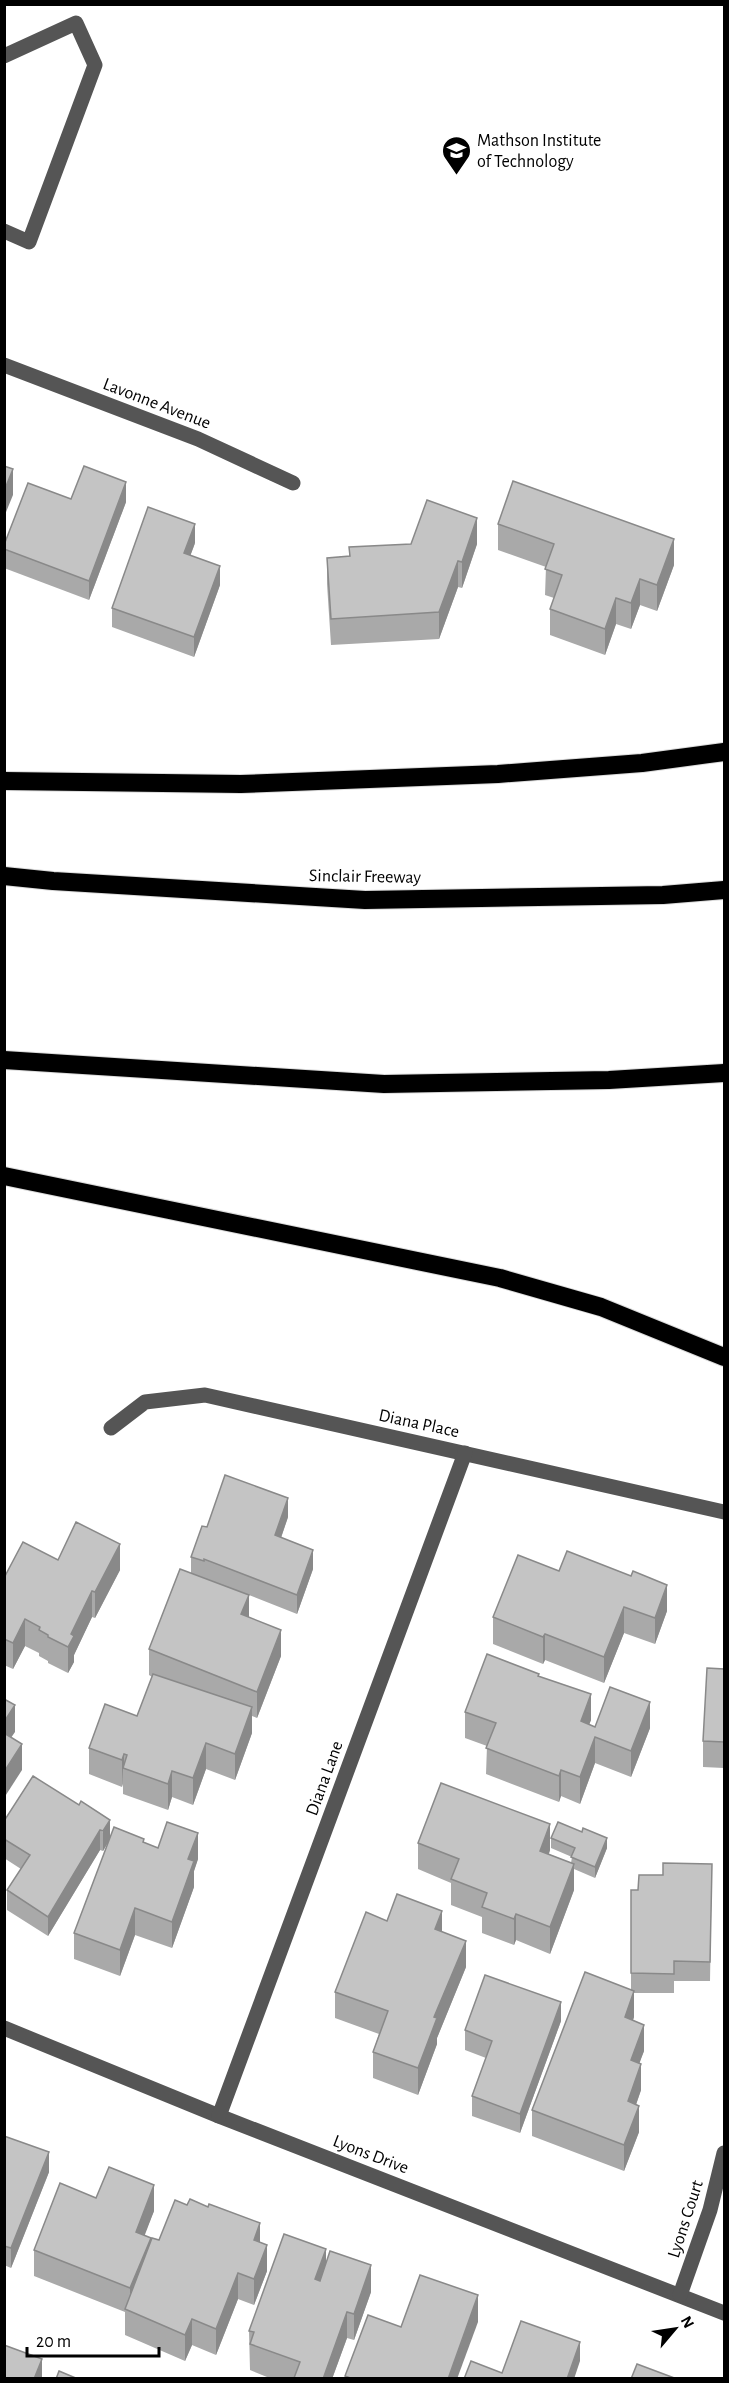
<svg xmlns="http://www.w3.org/2000/svg" width="729" height="2383" viewBox="0 0 729 2383" font-family="'Alegreya Sans',sans-serif">
<style>
.lines{fill:none;stroke-linecap:round;stroke-linejoin:round}
.highway-casing{stroke:#dbdbdb;stroke-width:20}
.minor{stroke:#555;stroke-width:15}
.highway{stroke:#000;stroke-width:18}
.wall{fill:#a9a9a9}
.shaded-wall{fill:#898989}
.building{fill:#c4c4c4;stroke:#898989;stroke-width:1.5}
.labels{text-anchor:middle;stroke-width:4.5;stroke-linejoin:round;paint-order:stroke}
.poi-label{font-size:18px;fill:#000;stroke:#fff;text-anchor:start}
.street-label{font-size:18px;fill:#000;stroke:#fff}
</style>
<rect width="100%" height="100%" fill="#fff"/>
<g class="lines">
<defs>
<g id="highway">
<polyline points="4,781 241,784 498,774 642,763 724,752"/>
<polyline points="4,876 53,881 365,900 663,895 724,890"/>
<polyline points="4,1060 384,1084 609,1080 724,1073"/>
<polyline points="4,1176 500,1278 601,1307 724,1357"/>
</g>
</defs>
<use href="#highway" class="highway-casing"/>
<g class="minor">
<polyline points="4,56 76,23 95,65 29,242 4,231"/>
<polyline points="4,365 198,439 293,483"/>
<polyline points="111,1428 145,1402 205,1395 724,1512"/>
<polyline points="4,2028 219,2116 724,2313"/>
<polyline points="219,2116 465,1453"/>
<polyline points="680,2295 710,2210 724,2153"/>
</g>
<use href="#highway" class="highway"/>
</g>
<g class="wall">
<polygon points="71,499 126,502 89,600 4,568 4,545"/>
<polygon points="498,524 674,565 657,611 640,605 631,629 616,624 605,655 550,635 550,609 554,598 545,595 546,567 498,550"/>
<polygon points="195,543 190,556 220,585 194,657 112,627 112,608"/>
<polygon points="477,544 462,588 458,587 439,639 331,645 327,584 327,558 349,556 349,547"/>
<polygon points="288,1517 281,1538 313,1569 297,1614 249,1595 249,1617 281,1656 257,1718 252,1716 252,1733 235,1780 206,1769 193,1805 172,1797 168,1810 123,1794 123,1784 122,1787 89,1774 89,1748 137,1716 152,1677 149,1675 149,1649 191,1573 191,1557 207,1527"/>
<polygon points="58,1560 120,1570 95,1618 92,1617 74,1655 74,1662 68,1673 48,1663 48,1661 39,1656 39,1653 25,1646 13,1669 4,1665 4,1578"/>
<polygon points="559,1571 667,1611 655,1644 624,1633 604,1683 545,1660 543,1664 493,1644 493,1617"/>
<polygon points="724,1669 724,1768 703,1767 703,1741"/>
<polygon points="539,1677 591,1720 589,1724 595,1727 650,1728 631,1777 595,1763 580,1804 561,1796 559,1802 486,1774 487,1746 465,1738 465,1712"/>
<polygon points="33,1776 110,1838 144,1843 158,1848 198,1859 194,1871 194,1887 172,1948 135,1935 120,1976 74,1959 74,1933 109,1841 103,1851 100,1850 48,1936 7,1910 7,1890 21,1869 4,1858 4,1821"/>
<polygon points="551,1838 607,1848 595,1878 574,1869 574,1890 550,1954 516,1940 514,1945 482,1933 482,1917 451,1905 451,1883 418,1869 418,1843 550,1850 549,1854 571,1863 572,1857 551,1848"/>
<polygon points="712,1864 710,1981 674,1981 674,1993 634,1993 634,2017 633,2020 644,2051 639,2063 641,2090 636,2105 639,2132 624,2171 532,2136 532,2110 631,1990 631,1890 638,1890 663,1875"/>
<polygon points="387,1921 442,1932 466,1967 437,2038 437,2044 418,2095 373,2078 373,2052 379,2034 335,2018 335,1992"/>
<polygon points="561,2021 520,2133 472,2116 472,2096 486,2058 465,2050 465,2030"/>
<polygon points="4,2136 49,2172 11,2268 4,2265"/>
<polygon points="96,2198 154,2211 144,2235 151,2242 159,2240 260,2242 267,2271 254,2305 238,2299 216,2355 192,2345 185,2361 125,2335 125,2312 34,2276 34,2250"/>
<polygon points="326,2263 371,2292 354,2340 347,2338 332,2379 272,2379 250,2370 249,2331"/>
</g>
<g class="shaded-wall">
<polygon points="13,469 13,495 4,517 4,491"/>
<polygon points="126,482 126,502 89,600 89,581"/>
<polygon points="477,518 477,544 462,588 462,562"/>
<polygon points="195,524 195,543 184,573 184,553"/>
<polygon points="674,539 674,565 657,611 657,585"/>
<polygon points="458,561 458,587 439,639 439,612"/>
<polygon points="220,566 220,585 194,657 194,637"/>
<polygon points="640,579 640,605 631,629 631,603"/>
<polygon points="616,598 616,624 605,655 605,629"/>
<polygon points="288,1498 288,1517 275,1555 275,1535"/>
<polygon points="120,1544 120,1570 95,1618 95,1592"/>
<polygon points="313,1550 313,1569 297,1614 297,1595"/>
<polygon points="667,1585 667,1611 655,1644 655,1618"/>
<polygon points="92,1591 92,1617 74,1655 74,1662 68,1673 68,1647 71,1634"/>
<polygon points="249,1595 249,1621 241,1614"/>
<polygon points="624,1607 624,1633 604,1683 604,1657"/>
<polygon points="25,1619 25,1646 13,1669 13,1643"/>
<polygon points="281,1630 281,1656 257,1718 257,1692"/>
<polygon points="545,1634 545,1660 543,1664 543,1637"/>
<polygon points="591,1694 591,1720 581,1747 581,1721"/>
<polygon points="650,1702 650,1728 631,1777 631,1751"/>
<polygon points="15,1705 15,1732 4,1748 4,1722"/>
<polygon points="252,1707 252,1733 235,1780 235,1754"/>
<polygon points="595,1737 595,1763 580,1804 580,1777"/>
<polygon points="206,1743 206,1769 193,1805 193,1778"/>
<polygon points="22,1744 22,1770 4,1798 4,1772"/>
<polygon points="124,1754 124,1768 123,1768 122,1787 122,1760"/>
<polygon points="561,1770 561,1796 559,1802 559,1776"/>
<polygon points="172,1771 172,1797 168,1810 168,1784"/>
<polygon points="110,1820 110,1839 103,1851 103,1831"/>
<polygon points="550,1824 550,1850 540,1877 540,1851"/>
<polygon points="100,1830 100,1850 48,1936 48,1917"/>
<polygon points="198,1833 198,1859 194,1871 194,1887 172,1948 172,1922 188,1859"/>
<polygon points="607,1838 607,1848 595,1878 595,1867"/>
<polygon points="574,1864 574,1890 550,1954 550,1927"/>
<polygon points="135,1908 135,1935 120,1976 120,1950"/>
<polygon points="442,1911 442,1938 435,1929"/>
<polygon points="516,1914 516,1940 514,1945 514,1919"/>
<polygon points="466,1941 466,1967 437,2038 437,2044 418,2095 418,2068 434,2017"/>
<polygon points="634,1991 634,2017 625,2043 625,2017"/>
<polygon points="561,2002 561,2021 520,2133 520,2114"/>
<polygon points="644,2025 644,2051 631,2086 631,2060"/>
<polygon points="641,2064 641,2090 628,2127 628,2101"/>
<polygon points="639,2106 639,2132 624,2171 624,2145"/>
<polygon points="49,2152 49,2172 11,2268 11,2248"/>
<polygon points="154,2185 154,2211 136,2258 136,2232"/>
<polygon points="260,2223 260,2249 254,2240"/>
<polygon points="151,2238 151,2264 130,2311 130,2288"/>
<polygon points="267,2245 267,2271 254,2305 254,2279"/>
<polygon points="326,2249 326,2275 315,2306 315,2279"/>
<polygon points="371,2265 371,2292 354,2340 354,2314"/>
<polygon points="238,2273 238,2299 216,2355 216,2329"/>
<polygon points="478,2295 478,2322 457,2379 448,2379"/>
<polygon points="347,2312 347,2338 332,2379 323,2379"/>
<polygon points="192,2319 192,2345 185,2361 185,2335"/>
<polygon points="580,2342 580,2361 574,2379 567,2379"/>
<polygon points="42,2359 42,2379 34,2379"/>
</g>
<g class="building">
<polygon points="4,466 13,469 4,491"/>
<polygon points="84,466 126,482 89,581 4,549 4,545 28,483 71,499"/>
<polygon points="513,481 674,539 657,585 640,579 631,603 616,598 605,629 550,609 562,575 545,569 554,544 498,524"/>
<polygon points="427,500 477,518 462,562 458,561 439,612 331,619 327,558 350,556 349,547 411,544"/>
<polygon points="148,507 195,524 184,553 220,566 194,637 112,608"/>
<polygon points="225,1475 288,1498 275,1535 313,1550 297,1595 204,1559 204,1561 191,1557 202,1526 207,1527"/>
<polygon points="76,1522 120,1544 95,1592 92,1591 71,1634 74,1636 68,1647 48,1637 48,1635 39,1630 40,1627 25,1619 13,1643 4,1639 4,1578 23,1542 58,1560"/>
<polygon points="567,1551 631,1576 633,1571 667,1585 655,1618 624,1607 604,1657 545,1634 543,1637 493,1617 518,1555 559,1571"/>
<polygon points="180,1569 249,1595 241,1614 281,1630 257,1692 149,1649"/>
<polygon points="487,1654 539,1674 538,1676 591,1694 581,1721 595,1727 610,1687 650,1702 631,1751 595,1737 580,1777 561,1770 559,1776 486,1748 496,1723 465,1712"/>
<polygon points="707,1668 724,1669 724,1742 703,1741"/>
<polygon points="153,1674 252,1707 235,1754 206,1743 193,1778 172,1771 168,1784 123,1768 127,1755 124,1754 122,1760 89,1748 105,1704 137,1716"/>
<polygon points="4,1699 15,1705 4,1722"/>
<polygon points="4,1733 22,1744 4,1772"/>
<polygon points="33,1776 79,1805 81,1801 110,1820 103,1831 100,1830 48,1917 7,1890 30,1855 4,1839 4,1821"/>
<polygon points="441,1783 550,1824 540,1851 574,1864 550,1927 516,1914 514,1919 482,1907 487,1893 451,1879 459,1859 418,1843"/>
<polygon points="167,1822 198,1833 188,1859 194,1861 172,1922 135,1908 120,1950 74,1933 114,1827 144,1839 143,1842 158,1848"/>
<polygon points="558,1822 582,1832 583,1828 607,1838 595,1867 571,1857 575,1848 551,1838"/>
<polygon points="663,1863 712,1864 710,1962 674,1961 674,1974 631,1973 631,1890 638,1890 639,1875 663,1875"/>
<polygon points="397,1894 442,1911 435,1929 466,1941 434,2017 437,2018 418,2068 373,2052 388,2011 335,1992 366,1912 387,1921"/>
<polygon points="585,1972 634,1991 625,2017 644,2025 631,2060 641,2064 628,2101 639,2106 624,2145 532,2110"/>
<polygon points="485,1975 561,2002 520,2114 472,2096 492,2041 465,2030"/>
<polygon points="4,2136 49,2152 11,2248 4,2246"/>
<polygon points="109,2167 154,2185 136,2232 151,2238 130,2288 34,2250 60,2183 96,2198"/>
<polygon points="190,2199 208,2207 209,2204 260,2223 254,2240 267,2245 254,2279 238,2273 216,2329 192,2319 185,2335 125,2309 152,2238 159,2240 175,2200 187,2205"/>
<polygon points="284,2234 326,2249 315,2279 320,2281 330,2251 371,2265 354,2314 347,2312 323,2379 294,2378 300,2362 250,2344 254,2332 249,2331"/>
<polygon points="420,2275 478,2295 448,2379 353,2379 345,2376 368,2315 401,2327"/>
<polygon points="521,2321 580,2342 567,2379 464,2379 471,2361 502,2373"/>
<polygon points="4,2345 42,2359 34,2379 4,2379"/>
<polygon points="637,2364 677,2379 631,2379"/>
<polygon points="59,2371 78,2379 56,2379"/>
</g>
<defs>
<symbol id="school-pin" viewBox="-11 -11 22 30"><path d="M0 17L-7.5 6A9.5 9.5 0 1 1 7.5 6Z" fill="#000" stroke="#fff"/><path d="M0-5L7-2L0 1L-7-2ZM-4 1L0 2.5L4 1V4Q0 6-4 4Z" fill="#fff"/></symbol>
</defs>
<g fill-rule="evenodd">
<use href="#school-pin" x="440" y="134" width="33" height="45"/>
</g>
<g class="labels">
<g class="poi-label">
<text x="477" y="146">Mathson Institute<tspan x="477" dy="21">of Technology</tspan></text>
</g>
<g class="street-label">
<text transform="translate(157 403) rotate(21)" y="6">Lavonne Avenue</text>
<text transform="translate(365 876) rotate(1)" y="6">Sinclair Freeway</text>
<text transform="translate(419 1423) rotate(12)" y="6">Diana Place</text>
<text transform="translate(324 1778) rotate(-70)" y="6">Diana Lane</text>
<text transform="translate(371 2154) rotate(21)" y="6">Lyons Drive</text>
<text transform="translate(685 2219) rotate(-72)" y="6">Lyons Court</text>
</g>
</g>
<rect width="729" height="2383" fill="none" stroke="#000000" stroke-width="12"/>
<g transform="translate(675 2329) rotate(61)" stroke="#ffffff" stroke-width="4.5" paint-order="stroke">
<path d="M0-4.5L10 22L0 15L-10 22Z" fill="#000000"/>
<text y="-9" font-size="16" font-weight="bold" text-anchor="middle" fill="#000000">N</text>
</g>
<path d="M27 2347v9h132v-9" fill="none" stroke="#000000" stroke-width="3"/>
<text x="36" y="2347" font-size="18" fill="#000000" stroke="#ffffff" stroke-width="4.5" paint-order="stroke">20 m</text>
</svg>
